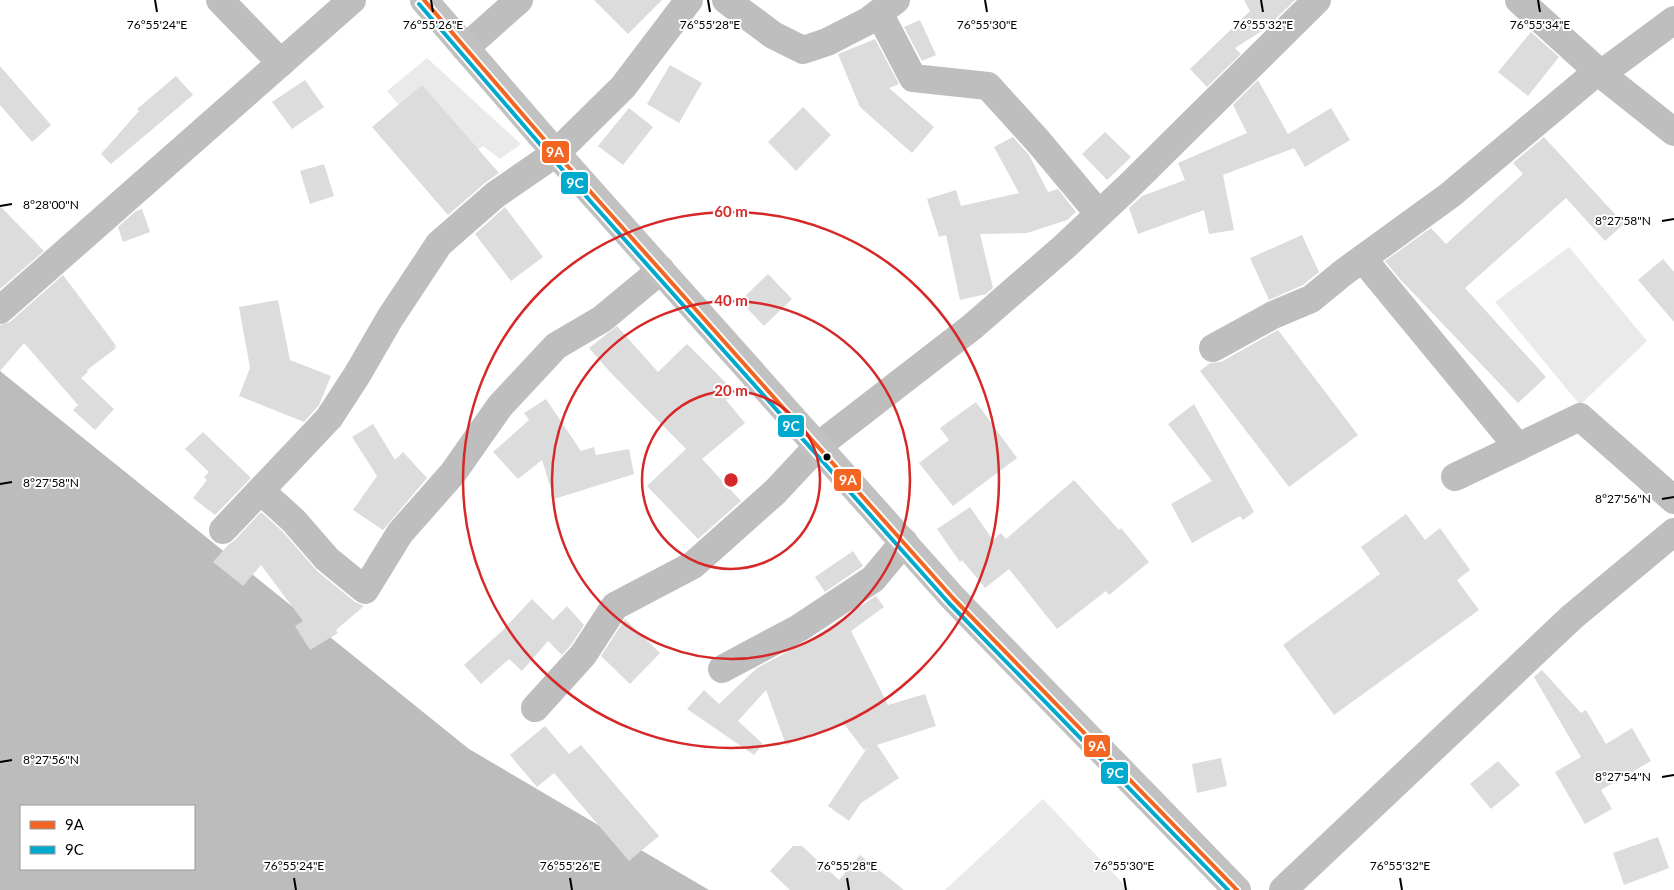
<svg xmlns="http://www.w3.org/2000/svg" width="1674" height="890" viewBox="0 0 1674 890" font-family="Lato,sans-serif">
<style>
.green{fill:#eaeaea}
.water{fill:#bcbcbc;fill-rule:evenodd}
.building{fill:#dcdcdc}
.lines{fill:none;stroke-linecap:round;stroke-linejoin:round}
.street{stroke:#bebebe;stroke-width:28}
.secondary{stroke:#c1c1c1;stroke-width:28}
.bus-1-casing{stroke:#fff;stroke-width:8}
.bus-2-casing{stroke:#fff;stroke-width:8}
.bus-1{stroke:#f26522;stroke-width:4}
.bus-2{stroke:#00a9ce;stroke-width:4}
.ticks{fill:none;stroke:#000;stroke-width:2}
.ring{fill:none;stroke:#d62828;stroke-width:2.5}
.bus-dot{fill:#000;stroke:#fff;stroke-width:2}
.ticks-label{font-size:12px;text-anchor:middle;fill:#000;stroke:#fff;stroke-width:4;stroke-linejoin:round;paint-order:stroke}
.centre{fill:#d62828;stroke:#fff;stroke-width:2.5}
.ring-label{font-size:15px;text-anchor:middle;font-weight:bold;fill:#d62828;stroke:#fff;stroke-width:4;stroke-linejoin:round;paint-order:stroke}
.line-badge{stroke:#fff;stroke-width:2}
.badge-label{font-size:14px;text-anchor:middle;font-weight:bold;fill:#fff}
</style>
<rect width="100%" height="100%" fill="#fff"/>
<g class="green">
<polygon points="427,58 521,144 500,159 483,146 453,169 387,91"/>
<polygon points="1569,247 1647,341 1580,405 1495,302"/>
<polygon points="1043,799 1129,890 945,890"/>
</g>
<path class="water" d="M 0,371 L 469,749 L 709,890 L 0,890 ZM 21,806 L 194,806 L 194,869 L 21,869 Z"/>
<g class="building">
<polygon points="594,0 662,0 628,34"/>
<polygon points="1244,0 1295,0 1265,29 1235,48 1241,54 1207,87 1190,69 1250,11"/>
<polygon points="920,20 936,55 922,61 904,27"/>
<polygon points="1531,32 1559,57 1528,96 1498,72"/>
<polygon points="875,39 899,84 889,88 934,127 912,153 860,107 838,54"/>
<polygon points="670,65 702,83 679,123 647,104"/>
<polygon points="0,66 51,125 32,142 0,105"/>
<polygon points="176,76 193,95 111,164 101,154 139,111 137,109"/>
<polygon points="305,80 324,107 292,129 272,102"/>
<polygon points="1258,80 1288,134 1331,108 1350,140 1305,167 1294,148 1223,175 1234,230 1209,234 1204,210 1138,234 1129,208 1142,196 1185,180 1178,163 1247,133 1233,105"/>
<polygon points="422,85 499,173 485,183 448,215 372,127"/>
<polygon points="803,107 831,135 796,171 768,142"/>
<polygon points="629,108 653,127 623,165 598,146"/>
<polygon points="1105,132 1131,157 1107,180 1082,154"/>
<polygon points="1013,137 1029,155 1048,192 1058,189 1076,212 1067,220 1027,233 980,234 993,288 986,294 960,300 946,235 939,237 927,199 956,190 961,206 1019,193 994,147"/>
<polygon points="1544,137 1624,224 1605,241 1566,198 1465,288 1546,377 1518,403 1399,278 1385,261 1431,228 1446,244 1523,174 1513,163"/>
<polygon points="324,164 334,196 310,204 300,171"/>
<polygon points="0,206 44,251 0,289"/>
<polygon points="505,207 543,257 511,281 475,234"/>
<polygon points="142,209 150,232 123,242 118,227 136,211"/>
<polygon points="1302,235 1319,272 1303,285 1269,300 1250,258"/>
<polygon points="1663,259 1674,272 1674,322 1638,280"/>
<polygon points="768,274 792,299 764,326 740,301"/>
<polygon points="63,275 117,347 113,345 116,348 87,370 88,372 81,378 114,409 95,430 73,410 78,405 24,343 0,371 0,325 10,322"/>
<polygon points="278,300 290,360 331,376 319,405 304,422 239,396 250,368 239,307"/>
<polygon points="617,326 658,372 687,344 735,392 726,400 745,423 702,459 741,501 698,539 647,486 686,449 611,373 589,348"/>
<polygon points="1278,330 1358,435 1289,487 1200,371 1210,363 1221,362"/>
<polygon points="546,399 581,451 594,447 596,455 629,449 634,474 554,499 542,460 518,479 493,452 529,420 524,413"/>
<polygon points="976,402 1017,458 953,506 919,463 949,440 940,428"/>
<polygon points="1194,404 1254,512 1243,520 1240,516 1192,543 1171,504 1212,481 1168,424"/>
<polygon points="373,424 395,460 403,452 427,478 383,530 353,510 377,476 352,437"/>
<polygon points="203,432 251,478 215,515 193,498 207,480 204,477 209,472 185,449"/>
<polygon points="1074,480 1119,530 1121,528 1149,562 1109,595 1106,591 1057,629 1009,569 985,588 962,560 960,562 937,529 970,507 993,540 1001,533 1006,539"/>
<polygon points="261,512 283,532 317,571 355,602 364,606 336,630 338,633 310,650 295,626 303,621 261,565 243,586 213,562 228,545 234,541"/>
<polygon points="1406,514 1425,540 1440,528 1470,570 1457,580 1479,610 1334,715 1283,645 1380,574 1361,547"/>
<polygon points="853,551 863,566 825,592 815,577"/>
<polygon points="876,596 884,607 851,631 888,705 925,694 936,726 877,745 899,778 861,803 849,821 828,806 867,748 864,750 844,724 786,745 766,690 738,721 763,744 754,755 687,709 704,690 719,704 757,668 808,641"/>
<polygon points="532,599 553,620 567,606 584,625 571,645 562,655 548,641 522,671 509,659 481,684 464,665 502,631"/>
<polygon points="625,619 660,653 630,684 601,656"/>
<polygon points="1542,670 1581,713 1586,710 1606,744 1632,728 1651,761 1601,790 1612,809 1585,824 1555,772 1581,757 1534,677"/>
<polygon points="545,726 569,754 581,745 659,836 629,861 554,773 537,787 510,755"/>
<polygon points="1221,758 1227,786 1197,793 1192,764"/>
<polygon points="1498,761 1520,785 1491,809 1470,784"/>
<polygon points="1658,837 1669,868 1624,885 1613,853"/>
<polygon points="793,846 802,846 839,880 860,855 904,890 790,890 770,871"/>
</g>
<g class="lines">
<g class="street">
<polyline points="220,0 281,63"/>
<polyline points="726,0 773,35 803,50 827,42 868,21 896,0"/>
<polyline points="1519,0 1601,74 1674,132"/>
<polyline points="879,13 913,78 988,86 1037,140 1099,214"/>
<polyline points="465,48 519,0"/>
<polyline points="1601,74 1674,20"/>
<polyline points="1363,259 1518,447 1580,417 1674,500"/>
<polyline points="0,310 352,0"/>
<polyline points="1213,348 1273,315 1311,299 1344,272 1450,195 1598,71"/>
<polyline points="1455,477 1518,447"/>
<polyline points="261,491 294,521 327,559 365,590 400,533 453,473 500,406 556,346 602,319 661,270"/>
<polyline points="223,530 329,418 357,375 390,318 439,244 495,195 556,153 623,87 689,0"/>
<polyline points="722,669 799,628 873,579 904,542"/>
<polyline points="535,708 583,655 615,606 693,565 775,492 818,446 972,327 1064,247 1129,186 1317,0"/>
<polyline points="1283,890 1572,617 1674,532"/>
</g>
<polyline class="secondary" points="424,0 556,153 953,598 1237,890"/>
<defs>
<polyline id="bus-1" points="424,0 556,153 953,598 1237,890"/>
<polyline id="bus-2" points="419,4 551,157 948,602 1228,890"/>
</defs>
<use href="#bus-1" class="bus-1-casing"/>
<use href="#bus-2" class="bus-2-casing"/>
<use href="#bus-1" class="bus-1"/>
<use href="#bus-2" class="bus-2"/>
</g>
<path class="ticks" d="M 155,0 L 157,12M 431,0 L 433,12M 708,0 L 710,12M 985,0 L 987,12M 1261,0 L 1263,12M 1538,0 L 1540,12M 0,206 L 12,204M 1662,221 L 1674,219M 0,484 L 12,482M 1662,499 L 1674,497M 0,762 L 12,760M 1662,777 L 1674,775M 294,878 L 296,890M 570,878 L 572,890M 847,878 L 849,890M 1124,878 L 1126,890M 1400,878 L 1402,890"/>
<g class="ring">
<circle cx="731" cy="480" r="89"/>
<circle cx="731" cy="480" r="179"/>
<circle cx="731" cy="480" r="268"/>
</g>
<circle class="bus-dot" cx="827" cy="457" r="4.5"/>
<g class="ticks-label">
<text x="157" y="29">76°55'24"E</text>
<text x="433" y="29">76°55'26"E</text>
<text x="710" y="29">76°55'28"E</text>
<text x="987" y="29">76°55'30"E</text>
<text x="1263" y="29">76°55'32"E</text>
<text x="1540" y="29">76°55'34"E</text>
<text x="51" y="209">8°28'00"N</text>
<text x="1623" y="225">8°27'58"N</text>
<text x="51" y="487">8°27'58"N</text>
<text x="1623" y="503">8°27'56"N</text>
<text x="51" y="764">8°27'56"N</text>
<text x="1623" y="781">8°27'54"N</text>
<text x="294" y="870">76°55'24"E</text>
<text x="570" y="870">76°55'26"E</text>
<text x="847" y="870">76°55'28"E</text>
<text x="1124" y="870">76°55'30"E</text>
<text x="1400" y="870">76°55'32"E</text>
</g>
<circle cx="731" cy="480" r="8" class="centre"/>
<g class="ring-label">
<text x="731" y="217">60 m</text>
<text x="731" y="306">40 m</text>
<text x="731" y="396">20 m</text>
</g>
<g class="line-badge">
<rect x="541" y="140" width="29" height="24" rx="5" fill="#f26522"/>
<rect x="560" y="171" width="29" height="24" rx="5" fill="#00a9ce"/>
<rect x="777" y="414" width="28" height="24" rx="5" fill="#00a9ce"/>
<rect x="833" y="468" width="29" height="24" rx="5" fill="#f26522"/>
<rect x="1083" y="734" width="28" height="24" rx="5" fill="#f26522"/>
<rect x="1100" y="761" width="29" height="24" rx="5" fill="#00a9ce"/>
</g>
<g class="badge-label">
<text x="555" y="157">9A</text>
<text x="575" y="188">9C</text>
<text x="791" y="431">9C</text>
<text x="848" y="485">9A</text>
<text x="1097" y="751">9A</text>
<text x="1115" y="778">9C</text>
</g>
<rect x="20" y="805" width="175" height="65" fill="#ffffff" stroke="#999999"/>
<rect x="30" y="821" width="25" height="8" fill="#f26522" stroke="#999999"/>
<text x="65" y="830" font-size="15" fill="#000000">9A</text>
<rect x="30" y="846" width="25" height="8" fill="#00a9ce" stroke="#999999"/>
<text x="65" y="855" font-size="15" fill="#000000">9C</text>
</svg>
